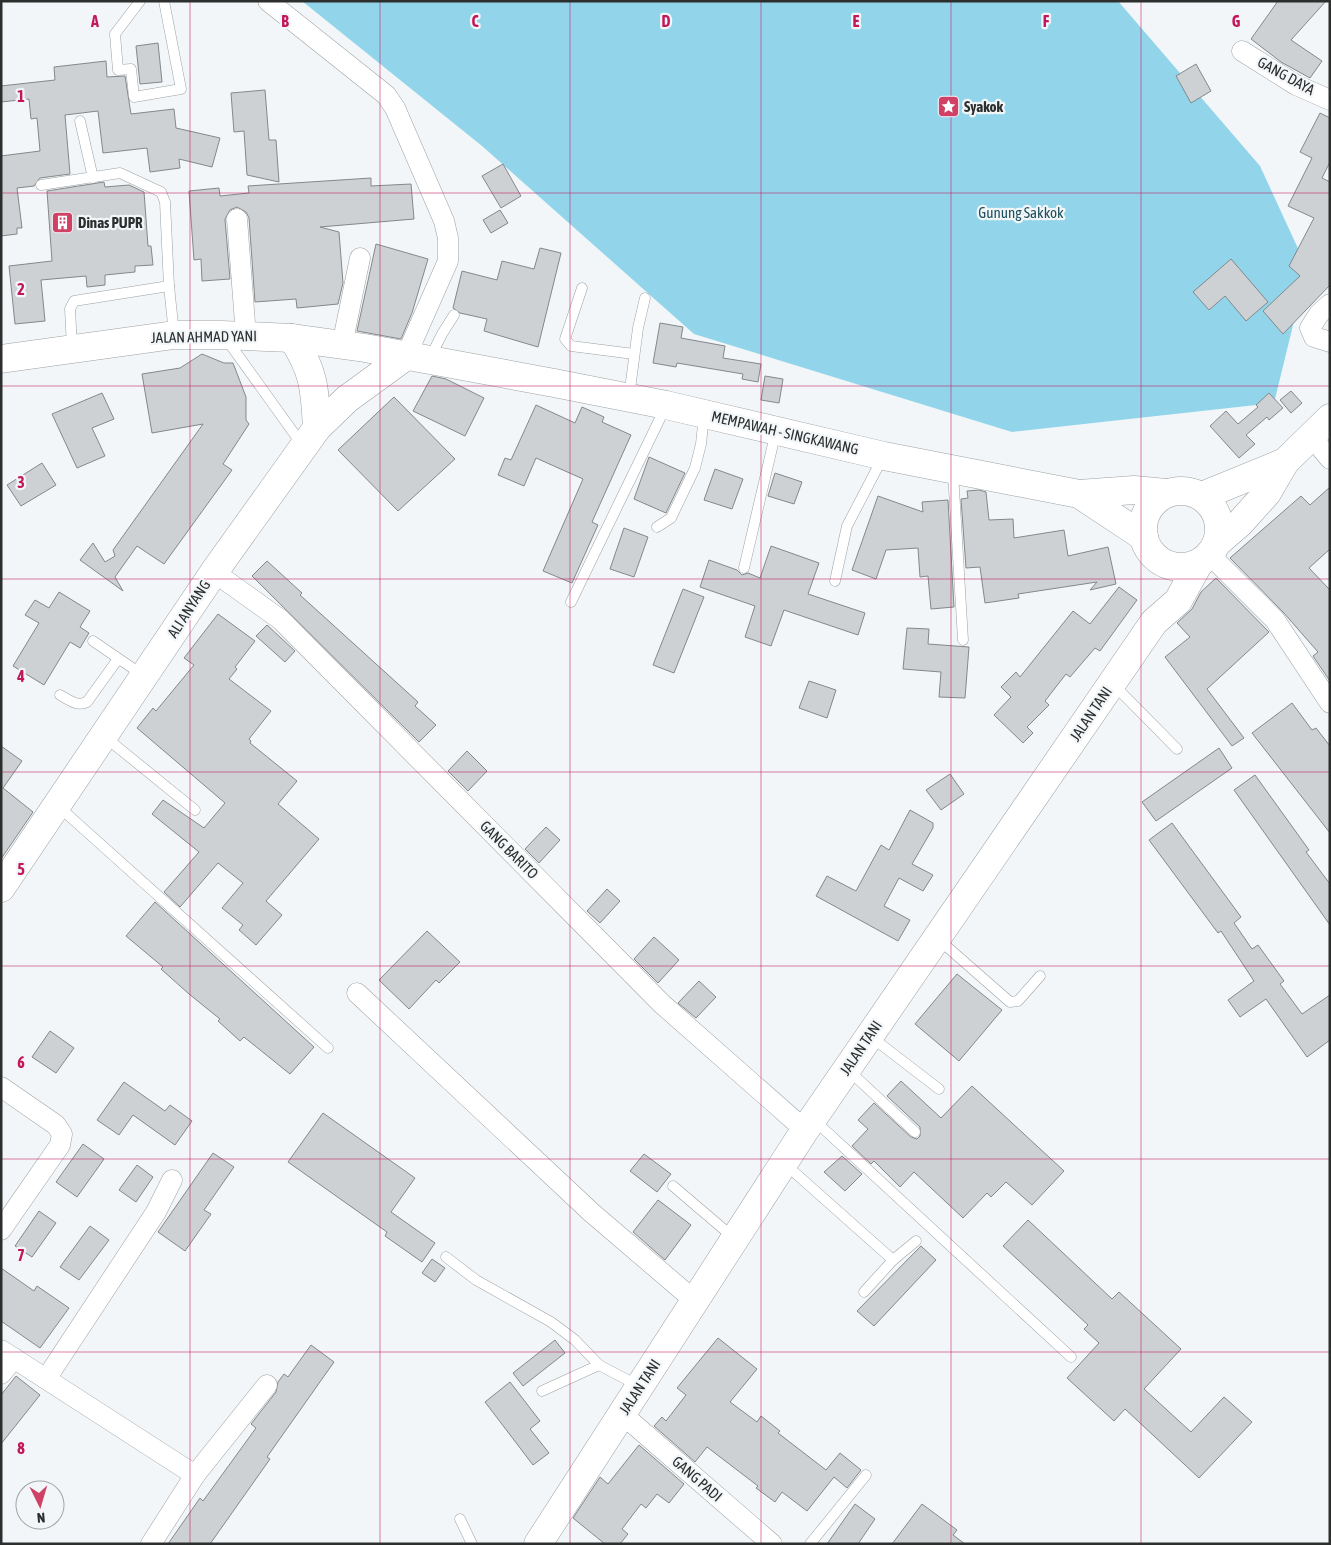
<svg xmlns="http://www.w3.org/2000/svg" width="1331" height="1545" viewBox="0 0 1331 1545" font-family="'Asap Condensed',sans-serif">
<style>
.green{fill:#92d5ea}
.building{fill:#cdd1d3;stroke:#84888a}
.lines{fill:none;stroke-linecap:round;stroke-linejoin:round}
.lane-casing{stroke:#9da1a3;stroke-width:11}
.street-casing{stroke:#9da1a3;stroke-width:21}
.secondary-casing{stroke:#9da1a3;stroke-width:29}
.primary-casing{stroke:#9da1a3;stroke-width:29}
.highway-casing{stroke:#9da1a3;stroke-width:29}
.lane{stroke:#fff;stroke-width:10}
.street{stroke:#fff;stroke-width:20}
.secondary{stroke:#fff;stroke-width:28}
.primary{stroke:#fff;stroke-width:28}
.highway{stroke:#fff;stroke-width:28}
.grid{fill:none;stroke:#c2185b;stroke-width:1;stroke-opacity:0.55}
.labels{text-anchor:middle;stroke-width:4.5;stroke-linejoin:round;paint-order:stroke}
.street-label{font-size:15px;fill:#2d2f2f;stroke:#f2f6f8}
.poi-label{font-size:15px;font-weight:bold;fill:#2d2f2f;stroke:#f2f6f8;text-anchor:start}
.park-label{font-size:15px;fill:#1e505e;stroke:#f2f6f8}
.grid-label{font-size:16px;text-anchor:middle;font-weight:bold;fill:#c2185b;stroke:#f2f6f8;stroke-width:4.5;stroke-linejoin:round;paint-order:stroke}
</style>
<rect width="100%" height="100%" fill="#f2f6f8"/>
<polygon class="green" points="302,1 1118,1 1260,166 1307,268 1274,403 1012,432 694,334 482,146"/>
<g class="building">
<polygon points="1278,1 1326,1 1291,40 1322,61 1310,78 1281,62 1251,39"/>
<polygon points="158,43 162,82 140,84 136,46"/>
<polygon points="106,61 107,77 125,76 131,114 174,109 176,128 220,138 212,167 179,159 180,168 150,172 147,148 103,153 98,111 65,115 70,174 40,178 34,186 17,188 22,228 17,228 17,234 1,236 1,156 40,151 37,118 31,119 29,99 1,102 1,86 55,80 54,67"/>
<polygon points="1196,64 1211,91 1191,103 1176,76"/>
<polygon points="265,90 269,140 276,140 279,182 247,175 244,131 234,132 231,93"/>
<polygon points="1320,113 1330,118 1330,162 1322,178 1330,182 1330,285 1283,334 1263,311 1300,276 1289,266 1314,218 1288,206 1312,158 1300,152"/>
<polygon points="503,164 521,196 501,208 482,176"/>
<polygon points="371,178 371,186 411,184 414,219 320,227 339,232 343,283 338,304 297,308 296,299 255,302 249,218 246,212 237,207 230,210 225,219 230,279 202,281 201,259 194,260 189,191 219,188 220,196 249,193 248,186"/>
<polygon points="104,182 105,187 129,185 144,192 148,246 151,246 153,265 135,266 135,272 105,275 105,285 87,287 86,276 41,280 45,321 15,324 9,266 52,261 47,191"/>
<polygon points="500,210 508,223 491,233 483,220"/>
<polygon points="376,244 428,259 412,313 401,339 357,331"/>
<polygon points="540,248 561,253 538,347 484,331 487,319 460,313 453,308 462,271 497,280 502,261 534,269"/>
<polygon points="1231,259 1268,302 1246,321 1225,296 1209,310 1193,292"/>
<polygon points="660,323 683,327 681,338 725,346 723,358 761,364 758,382 742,379 743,374 677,363 676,367 653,363"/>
<polygon points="202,354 224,363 233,363 246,397 246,420 249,424 223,464 232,470 164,564 137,546 115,577 123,591 80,560 93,543 105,562 115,556 113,550 203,424 152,433 142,374 180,368"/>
<polygon points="432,376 446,379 484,398 465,436 413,411"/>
<polygon points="765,376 783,379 779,403 761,400"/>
<polygon points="1291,391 1302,403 1291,413 1280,400"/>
<polygon points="102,393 114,419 92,428 105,456 77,468 52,414"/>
<polygon points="1269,393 1283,408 1269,420 1267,417 1246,435 1255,444 1239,458 1210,426 1226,411 1238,424 1258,407 1256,405"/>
<polygon points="394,397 455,459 398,511 338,450"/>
<polygon points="536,405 575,423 582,407 604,417 602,422 631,435 592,522 598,525 572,583 543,571 583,479 536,458 524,486 498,475 505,458 511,460"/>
<polygon points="649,457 685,473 666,513 634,499"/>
<polygon points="42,463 56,485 21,506 7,485"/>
<polygon points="715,469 743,479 732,509 704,500"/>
<polygon points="775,473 802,482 794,504 768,496"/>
<polygon points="1330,487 1330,549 1309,568 1330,590 1330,681 1313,656 1318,652 1283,612 1230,558 1301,496 1310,505"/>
<polygon points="979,490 986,492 989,520 1013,519 1014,538 1064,530 1068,556 1108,547 1116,584 1090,590 1097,582 1018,594 1019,598 985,603 980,567 966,568 961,499 968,498 967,491"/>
<polygon points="878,496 923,512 922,502 948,500 954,607 931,609 928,576 920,577 918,548 886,550 876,579 852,570"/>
<polygon points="624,528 648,537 634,577 610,569"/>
<polygon points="771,546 819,563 808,594 865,613 858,635 784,610 771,646 745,637 755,606 700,587 709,560 737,570 742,575 748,573 760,578"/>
<polygon points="267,561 302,593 300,595 418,702 415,706 436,725 419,742 252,576"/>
<polygon points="1216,578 1269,632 1207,689 1244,738 1232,746 1165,657 1190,637 1177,623 1192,609 1201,592"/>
<polygon points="1119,587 1137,600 1100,651 1095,648 1070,677 1066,674 1045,701 1049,705 1027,727 1033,733 1023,743 994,715 1011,697 1001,687 1016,672 1020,677 1073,611 1090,624"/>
<polygon points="683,589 704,597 674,673 653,665"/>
<polygon points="59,592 90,611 80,627 89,633 80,648 70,642 44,685 13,666 39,623 25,615 35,600 49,608"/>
<polygon points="218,614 255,641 235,667 237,669 229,679 271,711 249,739 251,741 250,743 297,781 278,804 319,839 266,901 282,915 256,945 239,930 243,925 222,908 243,883 218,863 180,907 164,892 199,852 152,814 163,800 204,828 225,803 137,728 153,708 156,711 194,665 184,658"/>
<polygon points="267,625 295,651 285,662 256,636"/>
<polygon points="907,628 929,629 928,644 969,647 965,698 939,697 941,672 903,669"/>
<polygon points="809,681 836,690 827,718 799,708"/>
<polygon points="1292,703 1312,730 1316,728 1330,746 1330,833 1252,733"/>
<polygon points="1,746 22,761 3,788 33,812 1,859"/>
<polygon points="1219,748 1232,768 1156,821 1142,802"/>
<polygon points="467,751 487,771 468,791 448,771"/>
<polygon points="950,774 964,794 941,810 926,790"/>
<polygon points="1255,775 1309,850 1306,852 1330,884 1330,925 1234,790"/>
<polygon points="910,810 933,823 933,828 912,864 933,875 923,891 899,878 884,906 910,920 898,941 816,896 827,876 856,891 881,845 889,850"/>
<polygon points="1172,823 1241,917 1234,923 1252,949 1258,945 1284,981 1280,984 1302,1014 1330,995 1330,1040 1307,1057 1266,999 1240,1017 1228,1000 1254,981 1221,931 1218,933 1149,840"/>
<polygon points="546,827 560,840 539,863 525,849"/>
<polygon points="607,889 620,901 600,923 587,911"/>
<polygon points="155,902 314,1047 290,1074 244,1037 240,1041 218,1021 220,1019 189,994 161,969 163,967 126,936"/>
<polygon points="427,931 460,962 439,983 436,980 409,1009 379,980"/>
<polygon points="654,937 679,960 658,983 634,959"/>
<polygon points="957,974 1002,1010 959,1061 915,1024"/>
<polygon points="699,981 716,997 696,1018 678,1003"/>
<polygon points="50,1031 74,1048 56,1073 32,1057"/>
<polygon points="901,1081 941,1118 972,1086 1064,1171 1032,1205 1006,1182 991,1197 987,1193 963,1218 914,1172 900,1187 874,1161 871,1164 852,1146 868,1129 858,1120 874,1103 911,1137 917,1139 920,1136 920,1127 887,1096"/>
<polygon points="124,1082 165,1111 170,1105 192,1121 175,1145 133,1115 119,1135 97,1120"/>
<polygon points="323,1113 415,1178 391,1212 435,1243 422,1262 385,1236 387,1232 288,1162"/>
<polygon points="83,1144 104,1159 77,1197 56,1182"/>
<polygon points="213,1153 234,1167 204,1210 211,1214 185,1251 158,1232"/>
<polygon points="644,1154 671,1174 657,1192 630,1171"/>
<polygon points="842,1156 862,1174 845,1191 824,1172"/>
<polygon points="137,1165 153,1177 136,1202 119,1190"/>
<polygon points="658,1200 691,1225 665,1260 633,1232"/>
<polygon points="39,1211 56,1223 32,1257 15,1246"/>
<polygon points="1028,1220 1112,1299 1119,1292 1181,1349 1144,1389 1191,1432 1224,1397 1252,1422 1199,1478 1125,1409 1114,1421 1067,1378 1099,1343 1084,1329 1088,1325 1003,1246"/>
<polygon points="90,1226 109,1240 79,1280 60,1267"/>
<polygon points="921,1246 936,1260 874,1326 857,1311"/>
<polygon points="432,1259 445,1268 435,1282 422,1273"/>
<polygon points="1,1268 34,1291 37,1286 69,1308 40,1348 1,1321"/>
<polygon points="718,1338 757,1369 730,1402 757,1422 761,1416 780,1431 778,1433 826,1470 840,1453 861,1470 847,1488 834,1477 807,1511 782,1492 775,1502 756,1488 758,1486 707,1447 695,1462 654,1426 662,1417 666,1421 686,1395 677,1388"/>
<polygon points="555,1340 565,1353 523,1386 513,1373"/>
<polygon points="311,1345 334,1362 267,1457 270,1459 210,1544 168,1544 200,1498 203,1501 256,1428 251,1424 276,1392 278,1382 284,1374 288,1377"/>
<polygon points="16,1376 40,1395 1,1444 1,1395"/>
<polygon points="510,1382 540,1421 530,1429 549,1453 533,1465 485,1402"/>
<polygon points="639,1445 684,1484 669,1503 657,1494 646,1508 641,1504 622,1529 628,1534 620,1544 605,1544 573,1518 600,1477 608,1484"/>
<polygon points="855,1504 875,1519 858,1544 827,1544"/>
<polygon points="922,1504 957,1530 953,1535 965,1544 892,1544"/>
</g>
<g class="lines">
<defs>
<g id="lane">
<polyline points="140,1 115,34 118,70 131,69 134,97 181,89 164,1"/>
<polyline points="80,121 93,178"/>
<polyline points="41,185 120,173 161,192 165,202 169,286 174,334"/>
<polyline points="582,288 565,339 571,346 634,354"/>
<polyline points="227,340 303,446"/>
<polyline points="72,347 70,309 74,301 169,286"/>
<polyline points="430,358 442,334 454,315"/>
<polyline points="629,397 638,328 645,298"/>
<polyline points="953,472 963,640"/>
<polyline points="657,527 671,518 695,468 701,444 704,415"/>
<polyline points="744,568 776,431"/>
<polyline points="835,581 847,526 883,457"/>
<polyline points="571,602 666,406"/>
<polyline points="93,641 144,676"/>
<polyline points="1113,684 1177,749"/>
<path d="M 60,695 C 69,700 77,707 87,702 L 118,659"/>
<polyline points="105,737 195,810"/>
<polyline points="58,806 328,1048"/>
<polyline points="937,938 1010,1002 1018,1001 1040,976"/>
<polyline points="870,1036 939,1089"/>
<polyline points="847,1069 915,1132"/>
<polyline points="814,1120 1071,1357"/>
<polyline points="785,1164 893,1260 864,1292"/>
<polyline points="673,1186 734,1238"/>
<polyline points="446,1257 476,1280 551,1322 575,1340 599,1365"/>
<polyline points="893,1260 916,1241"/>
<polyline points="542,1391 599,1365 639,1386"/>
<polyline points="460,1519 472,1544"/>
<polyline points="810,1544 866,1475"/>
</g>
<g id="street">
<polyline points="268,1 386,95 395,108 444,221 448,238 448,261 406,356"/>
<polyline points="1242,51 1296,85 1330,100"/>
<polyline points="237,219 246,336"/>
<polyline points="1330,304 1319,314 1310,328 1314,337 1330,342"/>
<polyline points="342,345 360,258"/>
<polyline points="1312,437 1330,459"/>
<polyline points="1210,555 1275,620 1330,703"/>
<polyline points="214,572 281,620 662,1004 805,1130"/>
<polyline points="357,993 592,1213 695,1301"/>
<polyline points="1,1087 56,1125 62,1134 60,1145 1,1230"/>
<polyline points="1,1350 195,1475 151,1544"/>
<polyline points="1,1374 14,1358"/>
<polyline points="46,1379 156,1212 172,1180"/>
<polyline points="622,1414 772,1544"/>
<polyline points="195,1475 267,1385"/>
</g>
<g id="secondary">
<path d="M 292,338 C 314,370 315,390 317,428"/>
<polyline points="1,888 214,572 317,428 347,399 406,356"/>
</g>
<g id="primary">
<polyline points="1,359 174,335 222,335 292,338 365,348 554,383 666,405 884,456 1079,494 1134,490 1166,493"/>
<polyline points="1079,494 1144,537"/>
</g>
<g id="highway">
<circle cx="1181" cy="529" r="38"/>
<polyline points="1202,496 1285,462"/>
<polyline points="1218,542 1240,523 1267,493 1285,462 1330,418"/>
<polyline points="538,1544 805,1130 1154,622 1178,601 1199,563"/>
</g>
</defs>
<use href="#lane" class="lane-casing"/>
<use href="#street" class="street-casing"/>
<use href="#secondary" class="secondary-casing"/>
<use href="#primary" class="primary-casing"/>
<use href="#highway" class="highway-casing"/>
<use href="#lane" class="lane"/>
<use href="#street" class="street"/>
<use href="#secondary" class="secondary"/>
<use href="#primary" class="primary"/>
<use href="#highway" class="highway"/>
</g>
<path class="grid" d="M 190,1 L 190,1544M 380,1 L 380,1544M 570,1 L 570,1544M 761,1 L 761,1544M 951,1 L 951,1544M 1141,1 L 1141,1544M 1,193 L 1330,193M 1,386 L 1330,386M 1,579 L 1330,579M 1,772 L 1330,772M 1,966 L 1330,966M 1,1159 L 1330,1159M 1,1352 L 1330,1352"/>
<defs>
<symbol id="sight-square" viewBox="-11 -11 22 22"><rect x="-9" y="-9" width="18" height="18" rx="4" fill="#d04165" stroke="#f2f6f8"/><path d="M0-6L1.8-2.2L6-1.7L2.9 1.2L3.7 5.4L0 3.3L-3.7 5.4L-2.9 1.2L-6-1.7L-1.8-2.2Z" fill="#fff"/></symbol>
<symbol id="building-square" viewBox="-11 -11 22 22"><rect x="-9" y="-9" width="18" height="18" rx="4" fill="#d04165" stroke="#f2f6f8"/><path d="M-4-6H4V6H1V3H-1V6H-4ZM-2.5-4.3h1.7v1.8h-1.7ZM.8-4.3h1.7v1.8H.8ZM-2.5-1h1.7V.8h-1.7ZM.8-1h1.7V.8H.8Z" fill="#fff"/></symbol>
</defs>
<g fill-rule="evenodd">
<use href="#sight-square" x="936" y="94" width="25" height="25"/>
<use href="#building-square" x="50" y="210" width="25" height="25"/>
</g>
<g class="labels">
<g class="street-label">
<text transform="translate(1286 76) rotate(29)" y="5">GANG DAYA</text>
<text transform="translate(204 337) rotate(-1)" y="5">JALAN AHMAD YANI</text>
<text transform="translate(785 433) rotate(13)" y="5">MEMPAWAH - SINGKAWANG</text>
<text transform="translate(189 609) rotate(-57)" y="5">ALI ANYANG</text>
<text transform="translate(1091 714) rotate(-56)" y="5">JALAN TANI</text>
<text transform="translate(509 850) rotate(45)" y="5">GANG BARITO</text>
<text transform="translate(861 1048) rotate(-56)" y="5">JALAN TANI</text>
<text transform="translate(640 1387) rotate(-57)" y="5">JALAN TANI</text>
<text transform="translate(697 1479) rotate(41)" y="5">GANG PADI</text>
</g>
<g class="poi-label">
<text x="964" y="112">Syakok</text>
<text x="78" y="228">Dinas PUPR</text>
</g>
<g class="park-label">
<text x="1021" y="218">Gunung Sakkok</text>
</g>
</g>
<g class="grid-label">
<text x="95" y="27">A</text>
<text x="285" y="27">B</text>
<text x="475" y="27">C</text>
<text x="666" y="27">D</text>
<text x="856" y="27">E</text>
<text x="1046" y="27">F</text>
<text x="1236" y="27">G</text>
<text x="21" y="102">1</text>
<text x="21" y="295">2</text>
<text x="21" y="488">3</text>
<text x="21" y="682">4</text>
<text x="21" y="875">5</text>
<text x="21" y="1068">6</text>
<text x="21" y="1261">7</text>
<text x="21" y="1454">8</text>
</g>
<rect width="1331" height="1545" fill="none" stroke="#2d2f2f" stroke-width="5"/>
<g transform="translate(40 1505) rotate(175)"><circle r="24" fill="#f2f6f8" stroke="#a3a6a8"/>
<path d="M0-4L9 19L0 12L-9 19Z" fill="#d04165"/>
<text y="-8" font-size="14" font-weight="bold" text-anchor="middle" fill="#2d2f2f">N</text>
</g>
</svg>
